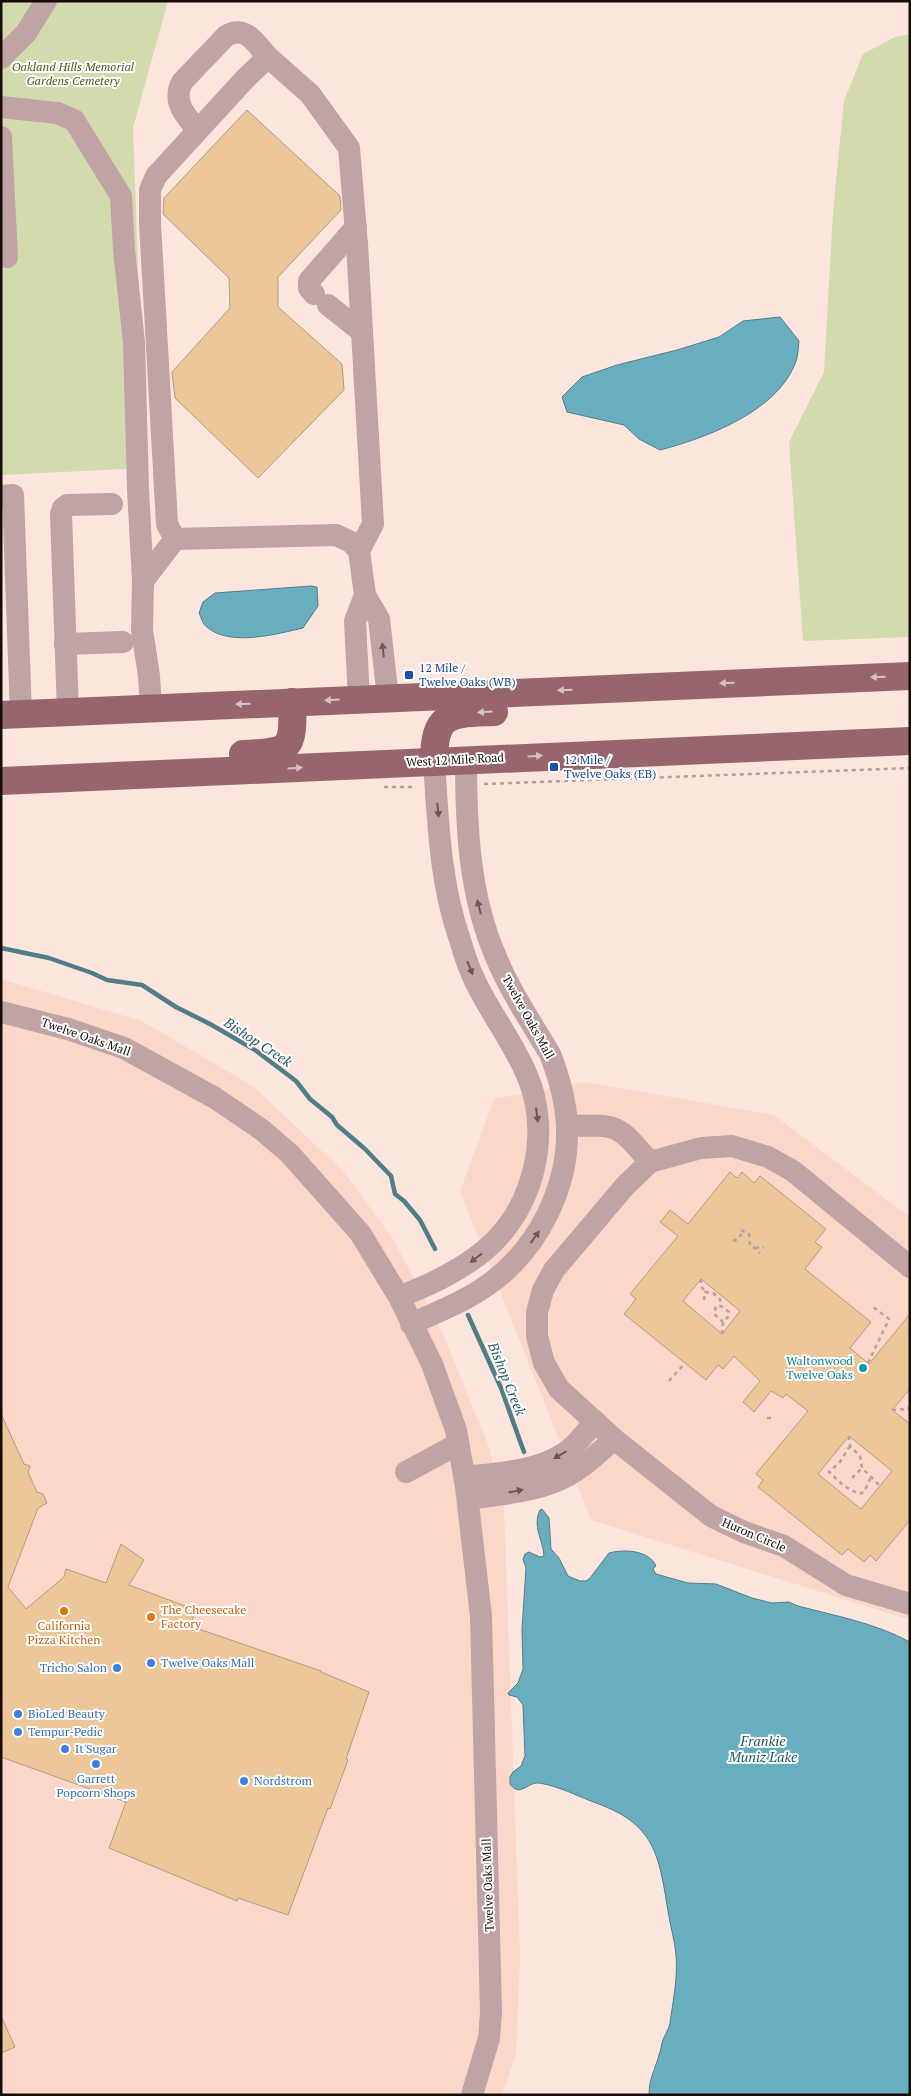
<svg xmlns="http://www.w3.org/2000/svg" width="911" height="2096" viewBox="0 0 911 2096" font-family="'PT Serif',serif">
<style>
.built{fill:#fbd7ca}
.green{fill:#d3daae}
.water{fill:#69aebe;stroke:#517d87}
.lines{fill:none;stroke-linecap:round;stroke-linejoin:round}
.stream{stroke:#517d87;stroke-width:4.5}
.building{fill:#ecc799;stroke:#b29c81;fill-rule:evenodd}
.path{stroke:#b6a39c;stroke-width:2.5;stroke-dasharray:4 4;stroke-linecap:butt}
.minor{stroke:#bfa3a5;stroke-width:22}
.major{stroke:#96666c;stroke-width:28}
.oneway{fill:#6c5856}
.oneway2{fill:#d5c2c4}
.transit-dot{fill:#1a4fb4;stroke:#fff;stroke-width:2}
.culture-dot{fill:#0f9aa8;stroke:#fff;stroke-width:2}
.food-dot{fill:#e8710a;stroke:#fff;stroke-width:2}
.shop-dot{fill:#3f7fe0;stroke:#fff;stroke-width:2}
.labels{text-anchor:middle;stroke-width:4;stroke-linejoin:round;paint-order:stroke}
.park-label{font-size:12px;font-style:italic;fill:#52591c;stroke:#fff}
.transit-label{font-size:12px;fill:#164399;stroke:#fff;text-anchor:start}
.street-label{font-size:12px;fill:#180c08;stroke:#fff}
.culture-label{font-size:12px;fill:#0d838f;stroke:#fff;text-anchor:end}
.food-label{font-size:12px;fill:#c56008;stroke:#fff;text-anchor:start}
.shop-label{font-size:12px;fill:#366cbe;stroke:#fff;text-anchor:start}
.water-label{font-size:14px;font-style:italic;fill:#1e5865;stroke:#fff}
</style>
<rect width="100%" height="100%" fill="#fce5dd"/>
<g class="built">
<polygon points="1,979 142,1021 254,1087 344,1172 393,1239 443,1334 489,1447 504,1506 520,1958 516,2054 502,2095 1,2095"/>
<polygon points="585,1082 774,1115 910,1217 910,1620 591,1520 460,1191 494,1099"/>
</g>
<g class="green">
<polygon points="1,1 168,1 133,128 145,468 1,475"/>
<polygon points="910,34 910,637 803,641 789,442 824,372 833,212 844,101 863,54 895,37"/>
</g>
<g class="water">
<path d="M 780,317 L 799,341 C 798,348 798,358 795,364 C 776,412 706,438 660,450 L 639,439 L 624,425 L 567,412 L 562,397 L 582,377 L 617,365 L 677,350 L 719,337 L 743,321 Z"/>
<path d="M 311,586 L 317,587 L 318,606 L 303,628 C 277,634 229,647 207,627 C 203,625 201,617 199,613 L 203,602 L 215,593 Z"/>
<path d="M 542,1509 L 549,1518 L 551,1549 L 559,1558 L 568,1576 L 580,1581 L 586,1581 L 590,1578 L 609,1553 C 624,1549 649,1550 656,1566 L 653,1569 L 656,1574 L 688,1583 L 716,1584 L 752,1598 L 772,1603 L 789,1602 L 798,1606 C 836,1616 875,1623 910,1642 L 910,2095 L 649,2095 C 649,2078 655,2070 659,2055 C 661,2050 661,2045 663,2040 C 665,2034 669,2029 670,2023 C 673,2001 678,1978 676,1955 C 675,1940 670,1926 668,1911 C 659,1855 655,1824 596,1803 C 577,1796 559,1786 539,1783 C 527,1782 520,1798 510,1784 L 510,1777 L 513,1772 L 521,1766 L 525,1756 L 523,1705 L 517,1697 L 509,1695 L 508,1693 L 518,1683 L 523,1669 L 522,1629 L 526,1568 L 523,1559 L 525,1554 L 529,1552 L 540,1557 L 544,1556 C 543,1539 532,1527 540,1510 Z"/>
</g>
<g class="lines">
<g class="stream">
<polyline points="1,948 49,958 92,973 107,980 142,985 176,1007 210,1024 255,1050 296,1081 310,1099 332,1117 337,1125 365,1149 391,1176 395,1194 404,1201 420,1220 435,1249"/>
<polyline points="468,1315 501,1388 524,1452"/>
</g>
</g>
<g class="building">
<polygon points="247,110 340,196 341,210 278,277 278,307 342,364 344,390 258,478 175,398 172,372 230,308 229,278 163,214 164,198"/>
<path d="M 730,1172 L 737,1178 L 742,1172 L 754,1183 L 760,1176 L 826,1229 L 815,1242 L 822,1247 L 805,1269 L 871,1322 L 850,1348 L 869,1364 L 910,1314 L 910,1389 L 892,1410 L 910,1424 L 910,1520 L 876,1561 L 870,1555 L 864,1562 L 848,1549 L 842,1555 L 758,1487 L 763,1480 L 756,1474 L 808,1411 L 786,1394 L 783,1398 L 771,1391 L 754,1412 L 743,1402 L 760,1381 L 734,1356 L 723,1369 L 718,1365 L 706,1380 L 624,1314 L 636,1299 L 630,1294 L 678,1236 L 660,1222 L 670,1210 L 688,1224 ZM 701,1279 L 740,1311 L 722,1334 L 683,1301 ZM 849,1436 L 892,1471 L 861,1509 L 818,1474 Z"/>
<polygon points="1,1414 24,1464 30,1466 28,1472 37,1492 43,1494 47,1503 38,1508 8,1587 26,1609 64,1577 66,1569 106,1583 121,1544 144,1560 129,1585 196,1610 190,1626 321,1671 321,1672 369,1692 346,1759 348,1760 330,1809 328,1808 288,1915 238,1898 237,1901 109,1848 126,1802 1,1757"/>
<polygon points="1,2016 15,2047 1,2053"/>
</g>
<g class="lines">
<g class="path">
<polyline points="484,784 910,768"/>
<polyline points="384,787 416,787"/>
<polyline points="741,1230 749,1234 750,1246 755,1248 760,1253"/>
<polyline points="733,1241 738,1239 743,1232"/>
<polyline points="755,1248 764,1247"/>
<polyline points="701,1279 701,1286 705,1292"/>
<polyline points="704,1300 705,1292 713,1293 720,1299 721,1306"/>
<polyline points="722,1334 723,1322 728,1317 729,1312 721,1306 716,1306 714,1314 723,1322"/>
<polyline points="868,1363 889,1319 873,1307"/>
<polyline points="669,1381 685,1363"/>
<polyline points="892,1410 908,1409 910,1406"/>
<polyline points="767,1418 774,1418"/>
<polyline points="849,1436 850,1446 860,1456 862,1468 880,1486"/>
<polyline points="850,1446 840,1462 829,1472 844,1486 859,1494 864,1492 871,1477"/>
<polyline points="852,1478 862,1468"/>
</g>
<g class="minor">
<polyline points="1,58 26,33 46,1"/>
<polyline points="1,107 57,113 74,120 121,196 124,250 134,342 138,489 143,581 142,630 149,676 151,708"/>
<path d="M 198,130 C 185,116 172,101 182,82 L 226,36 C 246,24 256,44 268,57"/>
<polyline points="1,137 7,257"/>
<polyline points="314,294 309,288 309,281 356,227"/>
<polyline points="328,305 362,332"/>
<polyline points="1,496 13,495 21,714"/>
<polyline points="175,539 167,524 150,223 150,190 156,176 245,79 268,57 310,94 349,148 357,244 373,524 359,551"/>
<polyline points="175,539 336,535 351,542 359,551 365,595"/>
<polyline points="143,581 175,539"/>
<polyline points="65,644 123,642"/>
<polyline points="359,699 355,621 365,595 379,619 388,698"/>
<polyline points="68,712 61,514 63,508 67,505 112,504"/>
<polyline points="1,1012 68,1029 124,1048 215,1098 262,1130 290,1154 360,1233 399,1297 432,1364 456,1430 466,1487 481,1616 491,2012 489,2038 472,2095"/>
<path d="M 567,1126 C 619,1125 616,1123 650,1162 L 701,1148 L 732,1146 L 768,1157 L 793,1171 L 910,1267"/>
<polyline points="650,1162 625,1186 554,1270 543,1290 537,1312 537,1336 544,1363 559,1389 614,1439 711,1516 744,1532 784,1546 846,1585 910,1604"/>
<path d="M 399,1297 C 429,1285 460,1271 485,1250 C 534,1209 552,1134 527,1075 C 513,1042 491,1014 476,983 C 469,969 464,954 460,940 C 440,883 438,821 434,762"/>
<path d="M 411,1324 C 437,1312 466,1301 489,1284 C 538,1249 569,1187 567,1127 C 566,1102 559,1077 550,1054 C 531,1022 510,991 496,957 C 469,895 466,827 466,759"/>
<polyline points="406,1472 458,1444"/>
<path d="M 465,1477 C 498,1473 537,1472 566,1452 C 577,1445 586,1432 595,1421"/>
<path d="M 468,1499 C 500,1494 540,1492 569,1475 C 586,1465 600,1452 614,1439"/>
</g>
<g class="major">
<polyline points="1,715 910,676"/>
<path d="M 243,754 C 290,752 294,751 292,702"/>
<path d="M 434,762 C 434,711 451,714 494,712"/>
<polyline points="1,781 910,741"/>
</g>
</g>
<defs><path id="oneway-solid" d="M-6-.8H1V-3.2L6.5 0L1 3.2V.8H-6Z" transform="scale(1.25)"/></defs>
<g class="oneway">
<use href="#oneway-solid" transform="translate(383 650) rotate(-96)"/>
<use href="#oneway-solid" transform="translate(438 810) rotate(84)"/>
<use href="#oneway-solid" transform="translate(479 907) rotate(-104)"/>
<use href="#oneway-solid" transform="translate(470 968) rotate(68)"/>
<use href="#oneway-solid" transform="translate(537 1115) rotate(82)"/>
<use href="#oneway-solid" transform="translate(535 1237) rotate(-55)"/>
<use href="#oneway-solid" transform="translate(476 1258) rotate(143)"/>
<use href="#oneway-solid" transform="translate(560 1455) rotate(150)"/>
<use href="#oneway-solid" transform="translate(516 1491) rotate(-11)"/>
</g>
<g class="oneway2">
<use href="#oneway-solid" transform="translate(878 677) rotate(178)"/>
<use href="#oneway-solid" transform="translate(727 683) rotate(178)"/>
<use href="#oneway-solid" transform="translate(565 690) rotate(178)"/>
<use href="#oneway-solid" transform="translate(332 700) rotate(177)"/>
<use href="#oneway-solid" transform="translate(243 704) rotate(178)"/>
<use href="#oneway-solid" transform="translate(485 712) rotate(177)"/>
<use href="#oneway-solid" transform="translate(535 756) rotate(-3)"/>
<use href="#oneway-solid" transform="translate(295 768) rotate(-3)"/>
</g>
<g class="transit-dot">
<rect x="404" y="670" width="10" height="10" rx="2.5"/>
<rect x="549" y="762" width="10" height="10" rx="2.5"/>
</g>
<circle class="culture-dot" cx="863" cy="1368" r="5"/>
<g class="food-dot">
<circle cx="64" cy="1611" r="5"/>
<circle cx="151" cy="1617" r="5"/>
</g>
<g class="shop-dot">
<circle cx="151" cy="1663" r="5"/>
<circle cx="117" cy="1668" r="5"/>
<circle cx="18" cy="1714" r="5"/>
<circle cx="18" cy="1732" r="5"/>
<circle cx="65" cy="1749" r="5"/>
<circle cx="96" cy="1764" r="5"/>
<circle cx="244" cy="1781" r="5"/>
</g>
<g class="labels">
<g class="park-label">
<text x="73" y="71">Oakland Hills Memorial<tspan x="73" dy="14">Gardens Cemetery</tspan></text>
</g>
<g class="transit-label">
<text x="419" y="672">12 Mile /<tspan x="419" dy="14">Twelve Oaks (WB)</tspan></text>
<text x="564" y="764">12 Mile /<tspan x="564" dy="14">Twelve Oaks (EB)</tspan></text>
</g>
<g class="street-label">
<text transform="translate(455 760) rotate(-3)" y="4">West 12 Mile Road</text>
<text transform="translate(528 1017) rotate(61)" y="4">Twelve Oaks Mall</text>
<text transform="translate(86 1037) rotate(19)" y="4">Twelve Oaks Mall</text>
<text transform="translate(754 1535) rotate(23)" y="4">Huron Circle</text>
<text transform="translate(488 1885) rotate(-92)" y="4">Twelve Oaks Mall</text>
</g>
<g class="culture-label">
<text x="853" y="1365">Waltonwood<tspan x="853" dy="14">Twelve Oaks</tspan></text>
</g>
<g class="food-label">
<text x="161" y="1614">The Cheesecake<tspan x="161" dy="14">Factory</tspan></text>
<text x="64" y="1630" text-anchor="middle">California<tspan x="64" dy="14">Pizza Kitchen</tspan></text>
</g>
<g class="shop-label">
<text x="161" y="1667">Twelve Oaks Mall</text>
<text x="107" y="1672" text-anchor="end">Tricho Salon</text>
<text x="28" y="1718">BioLed Beauty</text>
<text x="28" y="1736">Tempur-Pedic</text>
<text x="75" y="1753">It'Sugar</text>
<text x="96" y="1783" text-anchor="middle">Garrett<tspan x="96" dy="14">Popcorn Shops</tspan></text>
<text x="254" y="1785">Nordstrom</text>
</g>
<g class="water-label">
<text transform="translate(258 1042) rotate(33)" y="5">Bishop Creek</text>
<text transform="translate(507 1379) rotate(68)" y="5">Bishop Creek</text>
<text x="763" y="1746">Frankie<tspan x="763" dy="16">Muniz Lake</tspan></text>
</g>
</g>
<rect width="911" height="2096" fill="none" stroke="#180c08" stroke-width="5"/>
</svg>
